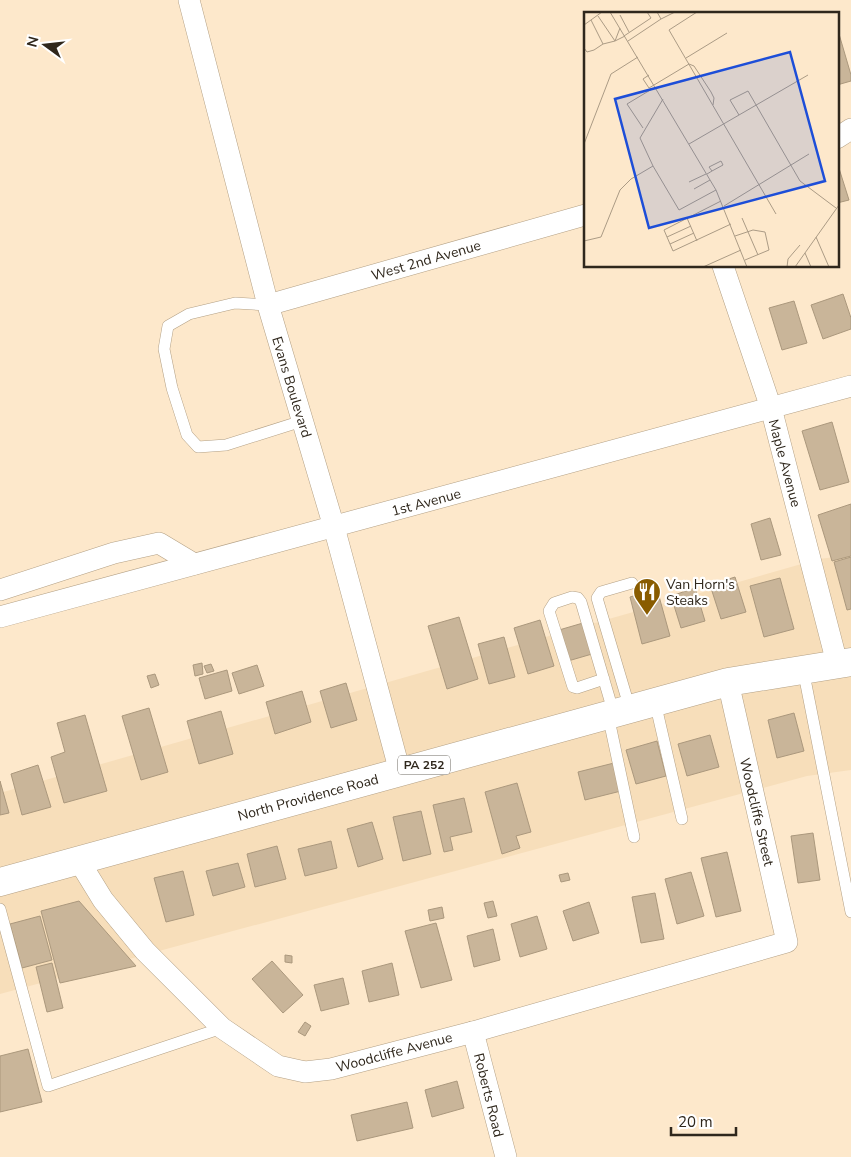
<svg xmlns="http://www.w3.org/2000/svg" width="851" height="1157" viewBox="0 0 851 1157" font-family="'Nunito Sans',sans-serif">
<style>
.built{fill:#f7deba}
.building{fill:#c9b599;stroke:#ab987d}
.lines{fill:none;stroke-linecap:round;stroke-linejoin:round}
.service-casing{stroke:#b3a085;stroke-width:12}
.minor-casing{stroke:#b3a085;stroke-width:22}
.primary-casing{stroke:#b3a085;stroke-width:29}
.service{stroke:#fff;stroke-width:11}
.minor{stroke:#fff;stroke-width:21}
.primary{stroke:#fff;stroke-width:28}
.labels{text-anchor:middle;stroke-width:4.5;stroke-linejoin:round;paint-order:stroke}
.shield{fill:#fff;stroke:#6d6860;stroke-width:1}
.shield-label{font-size:12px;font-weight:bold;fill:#2f271c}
.street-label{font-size:14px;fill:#2f271c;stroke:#fff}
.poi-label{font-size:14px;fill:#2f271c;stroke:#fff;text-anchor:start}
.inset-road{fill:none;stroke:#ab9b85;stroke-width:1}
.view{fill:#1d4ed8;fill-opacity:0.15;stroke:#1d4ed8;stroke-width:2.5}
.inset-edge{fill:none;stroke:#2f271c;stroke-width:2.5}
</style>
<rect width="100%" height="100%" fill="#fde8cb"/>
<polygon class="built" points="851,555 851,770 807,776 0,994 0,793 819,559"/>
<g class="building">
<polygon points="837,34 839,34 851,75 851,81 837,85"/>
<polygon points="837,162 849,200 837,203"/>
<polygon points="843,294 851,318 851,329 823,339 811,305"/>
<polygon points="794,301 807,343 782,350 769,308"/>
<polygon points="832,422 849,482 820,490 802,431"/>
<polygon points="851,504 851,556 832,561 818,515"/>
<polygon points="770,518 781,555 761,560 751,524"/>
<polygon points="851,557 851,609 847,610 834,562"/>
<polygon points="735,577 746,612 721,619 710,585"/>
<polygon points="780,578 794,629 764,637 750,586"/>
<polygon points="695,588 705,621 681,628 671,596"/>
<polygon points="657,589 670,636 642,644 630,597"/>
<polygon points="459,617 478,679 447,689 428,626"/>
<polygon points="540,620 554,666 528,674 514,628"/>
<polygon points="583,623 592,654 568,661 559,630"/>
<polygon points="504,637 515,677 489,684 478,644"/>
<polygon points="202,663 203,674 195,676 193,665"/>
<polygon points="211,664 214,671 207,673 204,666"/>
<polygon points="257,665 264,686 239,694 232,673"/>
<polygon points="227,670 232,691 205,699 199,678"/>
<polygon points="155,674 159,685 151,688 147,676"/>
<polygon points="346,683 357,720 331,728 320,691"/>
<polygon points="302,691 311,722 275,734 266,702"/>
<polygon points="149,708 168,772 141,780 122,716"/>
<polygon points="221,711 233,754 199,764 187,721"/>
<polygon points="794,713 804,751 777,758 768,720"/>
<polygon points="85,715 107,791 64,803 51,757 65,752 57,723"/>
<polygon points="710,735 719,767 687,776 678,744"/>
<polygon points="657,741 666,776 636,784 626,750"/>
<polygon points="614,763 621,791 585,800 578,772"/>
<polygon points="38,765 51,807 22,815 11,774"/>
<polygon points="0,781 9,813 0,815"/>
<polygon points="517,783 531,832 516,836 520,848 502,854 485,792"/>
<polygon points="464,798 472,832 450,837 453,850 444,852 433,805"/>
<polygon points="421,811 431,854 403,861 393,817"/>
<polygon points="372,822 383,859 358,867 347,829"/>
<polygon points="813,833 820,880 798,883 791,836"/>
<polygon points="331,841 337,868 305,876 298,849"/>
<polygon points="277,846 286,879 255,887 247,854"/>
<polygon points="727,852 741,911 716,917 701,858"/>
<polygon points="238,863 245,887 213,896 206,871"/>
<polygon points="183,871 194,915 166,922 154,878"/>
<polygon points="691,872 704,916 677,924 665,879"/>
<polygon points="568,873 570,880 561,882 559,875"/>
<polygon points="655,893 664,939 641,943 632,897"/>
<polygon points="79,901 136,966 60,983 41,911"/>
<polygon points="493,901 497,916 488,918 484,903"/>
<polygon points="589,902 599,933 573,941 563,911"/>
<polygon points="442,907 444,918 430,921 428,910"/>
<polygon points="40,916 52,960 22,968 10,924"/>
<polygon points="537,916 547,949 520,957 511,924"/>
<polygon points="436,923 452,980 421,988 405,931"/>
<polygon points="493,929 500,960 474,967 467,936"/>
<polygon points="285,955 292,956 292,963 285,962"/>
<polygon points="272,961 303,995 283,1013 252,979"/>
<polygon points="52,963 63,1008 47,1012 36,967"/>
<polygon points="392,963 399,995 369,1002 362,971"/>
<polygon points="343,978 349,1004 321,1011 314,985"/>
<polygon points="305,1022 311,1026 305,1036 298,1032"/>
<polygon points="28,1049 42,1102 0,1112 0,1056"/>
<polygon points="457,1081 464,1108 432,1117 425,1090"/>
<polygon points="407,1102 413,1128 357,1141 351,1115"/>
</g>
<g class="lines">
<defs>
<g id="service">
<polyline points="268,305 235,303 189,314 168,326 164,349 172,388 187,435 198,447 226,445 302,421"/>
<polyline points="803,669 851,912"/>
<polyline points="604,679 577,688 573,687 549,611 554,603 572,597 578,598 581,602 614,714"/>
<polyline points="655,702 682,819"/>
<polyline points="630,709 597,598 601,592 632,583"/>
<polyline points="608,715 634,837"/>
<polyline points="0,909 48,1086 222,1028"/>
</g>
<g id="minor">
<polyline points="189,0 268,305 334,527 400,772"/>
<polyline points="837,138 851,129"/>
<polyline points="723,266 771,408 837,663"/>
<polyline points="268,305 585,215"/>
<polyline points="0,590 114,553 159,543 194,564"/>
<polyline points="0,617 851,386"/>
<polyline points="79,861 103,900 145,951 222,1028 278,1066 305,1072 331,1069 473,1032 787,942 728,682"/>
<polyline points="473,1032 506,1157"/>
</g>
<polyline id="primary" points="0,882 728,682 851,662"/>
</defs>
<use href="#service" class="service-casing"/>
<use href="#minor" class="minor-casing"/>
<use href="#primary" class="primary-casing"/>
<use href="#service" class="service"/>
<use href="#minor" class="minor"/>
<use href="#primary" class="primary"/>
</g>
<defs>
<symbol id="restaurant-pin" viewBox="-11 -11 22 30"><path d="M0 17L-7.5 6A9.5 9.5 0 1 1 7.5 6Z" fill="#895c00" stroke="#fff"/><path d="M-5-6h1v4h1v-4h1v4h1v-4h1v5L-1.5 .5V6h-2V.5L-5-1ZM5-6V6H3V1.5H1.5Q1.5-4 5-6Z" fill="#fff"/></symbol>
</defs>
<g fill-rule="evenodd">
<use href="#restaurant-pin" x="631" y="576" width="32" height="43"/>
</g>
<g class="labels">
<rect class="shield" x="398" y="755.5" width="52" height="19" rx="4"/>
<g class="shield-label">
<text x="424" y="769">PA 252</text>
</g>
<g class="street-label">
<text transform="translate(426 260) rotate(-16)" y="5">West 2nd Avenue</text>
<text transform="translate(292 387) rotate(73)" y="5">Evans Boulevard</text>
<text transform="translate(785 463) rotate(75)" y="5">Maple Avenue</text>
<text transform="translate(426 502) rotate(-15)" y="5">1st Avenue</text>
<text transform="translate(308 797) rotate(-15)" y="5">North Providence Road</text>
<text transform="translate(757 812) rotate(77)" y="5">Woodcliffe Street</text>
<text transform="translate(394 1052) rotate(-15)" y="5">Woodcliffe Avenue</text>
<text transform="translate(489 1095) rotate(76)" y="5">Roberts Road</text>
</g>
<g class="poi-label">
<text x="666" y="589">Van Horn's<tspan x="666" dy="16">Steaks</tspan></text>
</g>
</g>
<g transform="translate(584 12)">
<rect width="255" height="255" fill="#fde8cb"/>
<path class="inset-road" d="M 26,0 L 132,178 L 163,255M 113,0 L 85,18 L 192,202M 36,3 L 45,20M 14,4 L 31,29 L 19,32M 77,7 L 91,0M 0,13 L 18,0M 36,16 L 31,29 L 41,24M 40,24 L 67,6 L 63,0M 44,29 L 77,7 L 73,0M 0,36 L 3,40 L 10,38 L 19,32 L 7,8M 102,46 L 143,21M 105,52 L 110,54 L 127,80 L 130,86 L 129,93M 65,63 L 59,67 L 65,76 L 105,52M 79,87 L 56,126 L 69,154 L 95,198 L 132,178M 155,103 L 146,88 L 164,79 L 216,169 L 252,196M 59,116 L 43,92 L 68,77M 0,132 L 27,62 L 54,45M 105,132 L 224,63M 123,162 L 128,159 L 139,153 L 137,149 L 125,155 L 128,159M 105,170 L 122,162M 110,177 L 126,168M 137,189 L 80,218 L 89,239 L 147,212M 140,194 L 225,142M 103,206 L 113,229M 158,206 L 174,243M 151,224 L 169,218 L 181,220 L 185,238 L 161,248M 83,225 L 107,214M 232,225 L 245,255M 0,229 L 17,225 L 36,178 L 47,167 L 69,154M 86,232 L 110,221M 221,241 L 227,255M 119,255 L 157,238M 203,255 L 204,247 L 216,233M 211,255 L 255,193"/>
<path class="view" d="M 206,40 L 241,169 L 65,216 L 31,87 Z"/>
<rect width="255" height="255" class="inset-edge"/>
</g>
<g transform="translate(45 45) rotate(285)" stroke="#ffffff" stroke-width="4" paint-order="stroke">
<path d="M0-4L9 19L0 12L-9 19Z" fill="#2f271c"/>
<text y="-8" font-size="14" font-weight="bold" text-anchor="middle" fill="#2f271c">N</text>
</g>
<path d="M671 1127v8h65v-8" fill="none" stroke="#2f271c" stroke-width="2.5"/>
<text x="678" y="1127" font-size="15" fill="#2f271c" stroke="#ffffff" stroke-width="4" paint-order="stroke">20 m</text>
</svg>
